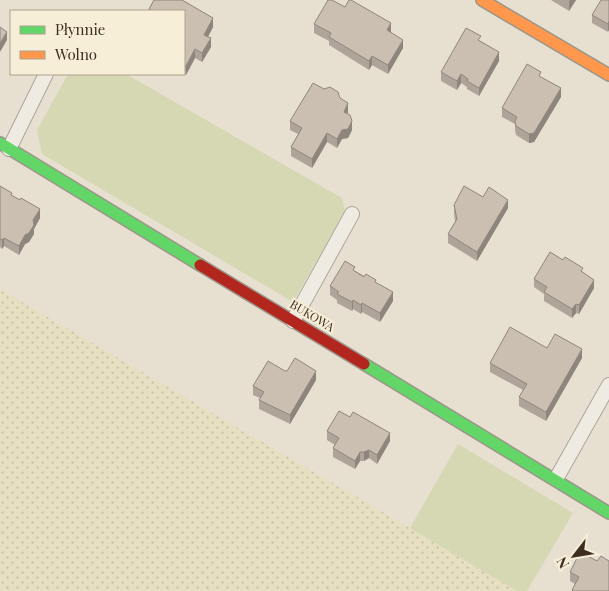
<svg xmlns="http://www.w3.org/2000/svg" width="609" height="591" viewBox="0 0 609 591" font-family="'Playfair Display',serif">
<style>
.farmland{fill:url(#farmland-dots)}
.green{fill:#d6d7b3}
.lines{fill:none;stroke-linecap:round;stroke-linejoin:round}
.lane-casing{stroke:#ada599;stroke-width:16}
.fast-casing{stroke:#9c958a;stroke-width:14}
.slow-casing{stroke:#9c958a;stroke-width:14}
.jam-casing{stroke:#9c958a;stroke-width:14}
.lane{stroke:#efebe3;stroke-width:14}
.fast{stroke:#63d668;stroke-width:11}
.slow{stroke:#ff974d;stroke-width:11}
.jam{stroke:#b3261e;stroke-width:11}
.wall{fill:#afa499}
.shaded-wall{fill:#8e867d}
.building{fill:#cbbfb2;stroke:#8e867d}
.labels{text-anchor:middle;stroke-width:4;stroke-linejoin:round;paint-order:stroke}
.street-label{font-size:12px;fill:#3d2e20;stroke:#f7eed8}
</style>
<defs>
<pattern id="farmland-dots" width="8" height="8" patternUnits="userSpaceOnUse" patternTransform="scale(1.25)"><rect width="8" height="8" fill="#e6dfc2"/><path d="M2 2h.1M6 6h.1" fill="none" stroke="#c6c0a6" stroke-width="1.8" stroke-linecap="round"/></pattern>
</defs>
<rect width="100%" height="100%" fill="#e7e0d1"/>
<polygon class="farmland" points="0,289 410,528 517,591 0,591"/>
<g class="green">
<polygon points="68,74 126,74 342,198 345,211 293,302 42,154 37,130"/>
<polygon points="458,444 573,513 527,591 517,591 410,528"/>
</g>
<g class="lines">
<defs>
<g id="lane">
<polyline points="9,149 46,74"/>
<polyline points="293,321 352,214"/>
<polyline points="556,479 609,385"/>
</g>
<g id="fast">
<polyline points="0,143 200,265"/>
<polyline points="364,364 609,513"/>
</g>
<polyline id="slow" points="482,0 609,75"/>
<polyline id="jam" points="200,265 364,364"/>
</defs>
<use href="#lane" class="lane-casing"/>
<use href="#fast" class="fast-casing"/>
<use href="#slow" class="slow-casing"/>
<use href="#jam" class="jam-casing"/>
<use href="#lane" class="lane"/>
<use href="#fast" class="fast"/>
<use href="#slow" class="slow"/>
<use href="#jam" class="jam"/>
</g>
<g class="wall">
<polygon points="154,0 182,0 213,18 213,27 208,37 211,38 211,47 202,62 195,58 186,75 184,73 184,11 149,11 149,9"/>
<polygon points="551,0 576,0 569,11"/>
<polygon points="609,0 608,32 592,23 592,15"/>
<polygon points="314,24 391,32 391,33 403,48 388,74 372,65 369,70 329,45 329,41 314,33"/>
<polygon points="481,41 499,61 479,96 467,89 467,87 461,83 457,90 441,81 441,72"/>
<polygon points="541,77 561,97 534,142 529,143 516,135 515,130 515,124 502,117 502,108"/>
<polygon points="340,98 348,112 347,114 352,130 348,138 342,139 337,148 327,142 312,168 291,156 291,147 298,134 290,130 290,121"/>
<polygon points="0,186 40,218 34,229 34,234 29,242 25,244 19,255 4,246 2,249 0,247"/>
<polygon points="483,197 508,208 477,261 448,243 448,234 455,222 454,213 454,205"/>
<polygon points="355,271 376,282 393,301 380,322 362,312 361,314 353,309 352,311 337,303 337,300 330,295 330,286"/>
<polygon points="583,272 594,288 579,314 576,313 572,318 544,301 544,294 534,287 534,279"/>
<polygon points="547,348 582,358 546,421 519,406 519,397 523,390 490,372 490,363"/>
<polygon points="285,371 316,380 290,424 259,409 259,400 260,398 253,395 253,386"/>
<polygon points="327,431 390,441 377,464 369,458 364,461 360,461 355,469 333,457 333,448 335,445 327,440"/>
<polygon points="570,572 609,591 572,591 575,584 570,581"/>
</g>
<g class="shaded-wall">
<polygon points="570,0 576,0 569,11 569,2"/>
<polygon points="213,18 213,27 204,44 204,35"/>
<polygon points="609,21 609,30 608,32 608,24"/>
<polygon points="391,23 391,32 387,39 387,30"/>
<polygon points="7,32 7,40 0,52 0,43"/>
<polygon points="211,38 211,47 202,62 202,53"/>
<polygon points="403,40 403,48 388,74 388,65"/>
<polygon points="195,49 195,58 186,75 186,66"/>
<polygon points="499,52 499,61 479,96 479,88"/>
<polygon points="372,56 372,65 369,70 369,61"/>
<polygon points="461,74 461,83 457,90 457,81"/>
<polygon points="561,88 561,97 534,142 529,143 529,134"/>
<polygon points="348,103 348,112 344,120 344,112"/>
<polygon points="352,121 352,130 348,138 342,139 337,148 337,139 342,130"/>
<polygon points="327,133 327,142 312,168 312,159"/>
<polygon points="508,200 508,208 477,261 477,252"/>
<polygon points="40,209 40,218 34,229 34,234 29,242 25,244 19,255 19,246"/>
<polygon points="4,238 4,246 2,249 2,240"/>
<polygon points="594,280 594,288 579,314 579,305"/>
<polygon points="393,292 393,301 380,322 380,313"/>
<polygon points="353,300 353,309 352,311 352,302"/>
<polygon points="362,303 362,312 361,314 361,305"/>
<polygon points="576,304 576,313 572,318 572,309"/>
<polygon points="582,349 582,358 546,421 546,412"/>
<polygon points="316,371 316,380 290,424 290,415"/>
<polygon points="390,433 390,441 377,464 377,455"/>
<polygon points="369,450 369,458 364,461 364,452"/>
<polygon points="360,452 360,461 355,469 355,461"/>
</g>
<g class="building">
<polygon points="154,0 182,0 213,18 204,35 211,38 202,53 195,49 186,66 184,65 184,11 153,11 149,9"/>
<polygon points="328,0 332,0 345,7 349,0 351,0 391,23 387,30 403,40 388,65 372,56 369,61 329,37 331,33 314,24"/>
<polygon points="601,0 609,0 609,21 608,24 592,15"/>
<polygon points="0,27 7,32 0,43"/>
<polygon points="466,28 481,36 478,40 499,52 479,88 467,81 468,79 461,74 457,81 441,72"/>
<polygon points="527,64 541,72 539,76 561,88 534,133 529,134 516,126 515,121 517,117 502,108"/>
<polygon points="313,83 324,89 330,87 338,92 340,98 348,103 344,112 350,115 352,121 348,129 342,130 337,139 327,133 312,159 291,147 302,128 290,121"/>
<polygon points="0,186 12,193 11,195 20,200 21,198 40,209 33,220 34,225 29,233 25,235 19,246 4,238 2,240 0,239"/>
<polygon points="464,186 483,197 489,187 508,200 477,252 448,234 457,219 454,205"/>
<polygon points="550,252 563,260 565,257 583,268 581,271 594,280 579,305 576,304 572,309 544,292 547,287 534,279"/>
<polygon points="345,261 355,267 353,270 364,277 366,274 376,280 375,282 393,292 380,313 362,303 361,305 353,300 352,302 337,294 339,292 330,286"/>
<polygon points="510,327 547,348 555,334 582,349 546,412 519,397 527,384 490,363"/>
<polygon points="295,358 316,371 290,415 259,400 264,392 253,386 268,361 285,371 287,371"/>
<polygon points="339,411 350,417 353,412 390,433 377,455 369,450 364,452 360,452 355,461 333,448 339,438 327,431"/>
<polygon points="580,552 597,561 601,556 609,561 609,591 574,591 572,590 579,577 570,572"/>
</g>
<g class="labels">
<g class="street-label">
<text transform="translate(312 316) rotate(31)" y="4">BUKOWA</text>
</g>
</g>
<rect x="10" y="10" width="175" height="65" fill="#f7eed8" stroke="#ada18e"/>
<rect x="20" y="26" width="25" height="8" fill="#63d668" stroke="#ada18e"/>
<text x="55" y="35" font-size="15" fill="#3d2e20">Płynnie</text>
<rect x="20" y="51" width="25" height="8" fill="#ff974d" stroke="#ada18e"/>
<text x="55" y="60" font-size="15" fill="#3d2e20">Wolno</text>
<g transform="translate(574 556) rotate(239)" stroke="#f7eed8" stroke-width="4" paint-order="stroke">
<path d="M0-4L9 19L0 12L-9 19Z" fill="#3d2e20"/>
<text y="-8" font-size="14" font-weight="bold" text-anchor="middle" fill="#3d2e20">N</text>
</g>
</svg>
